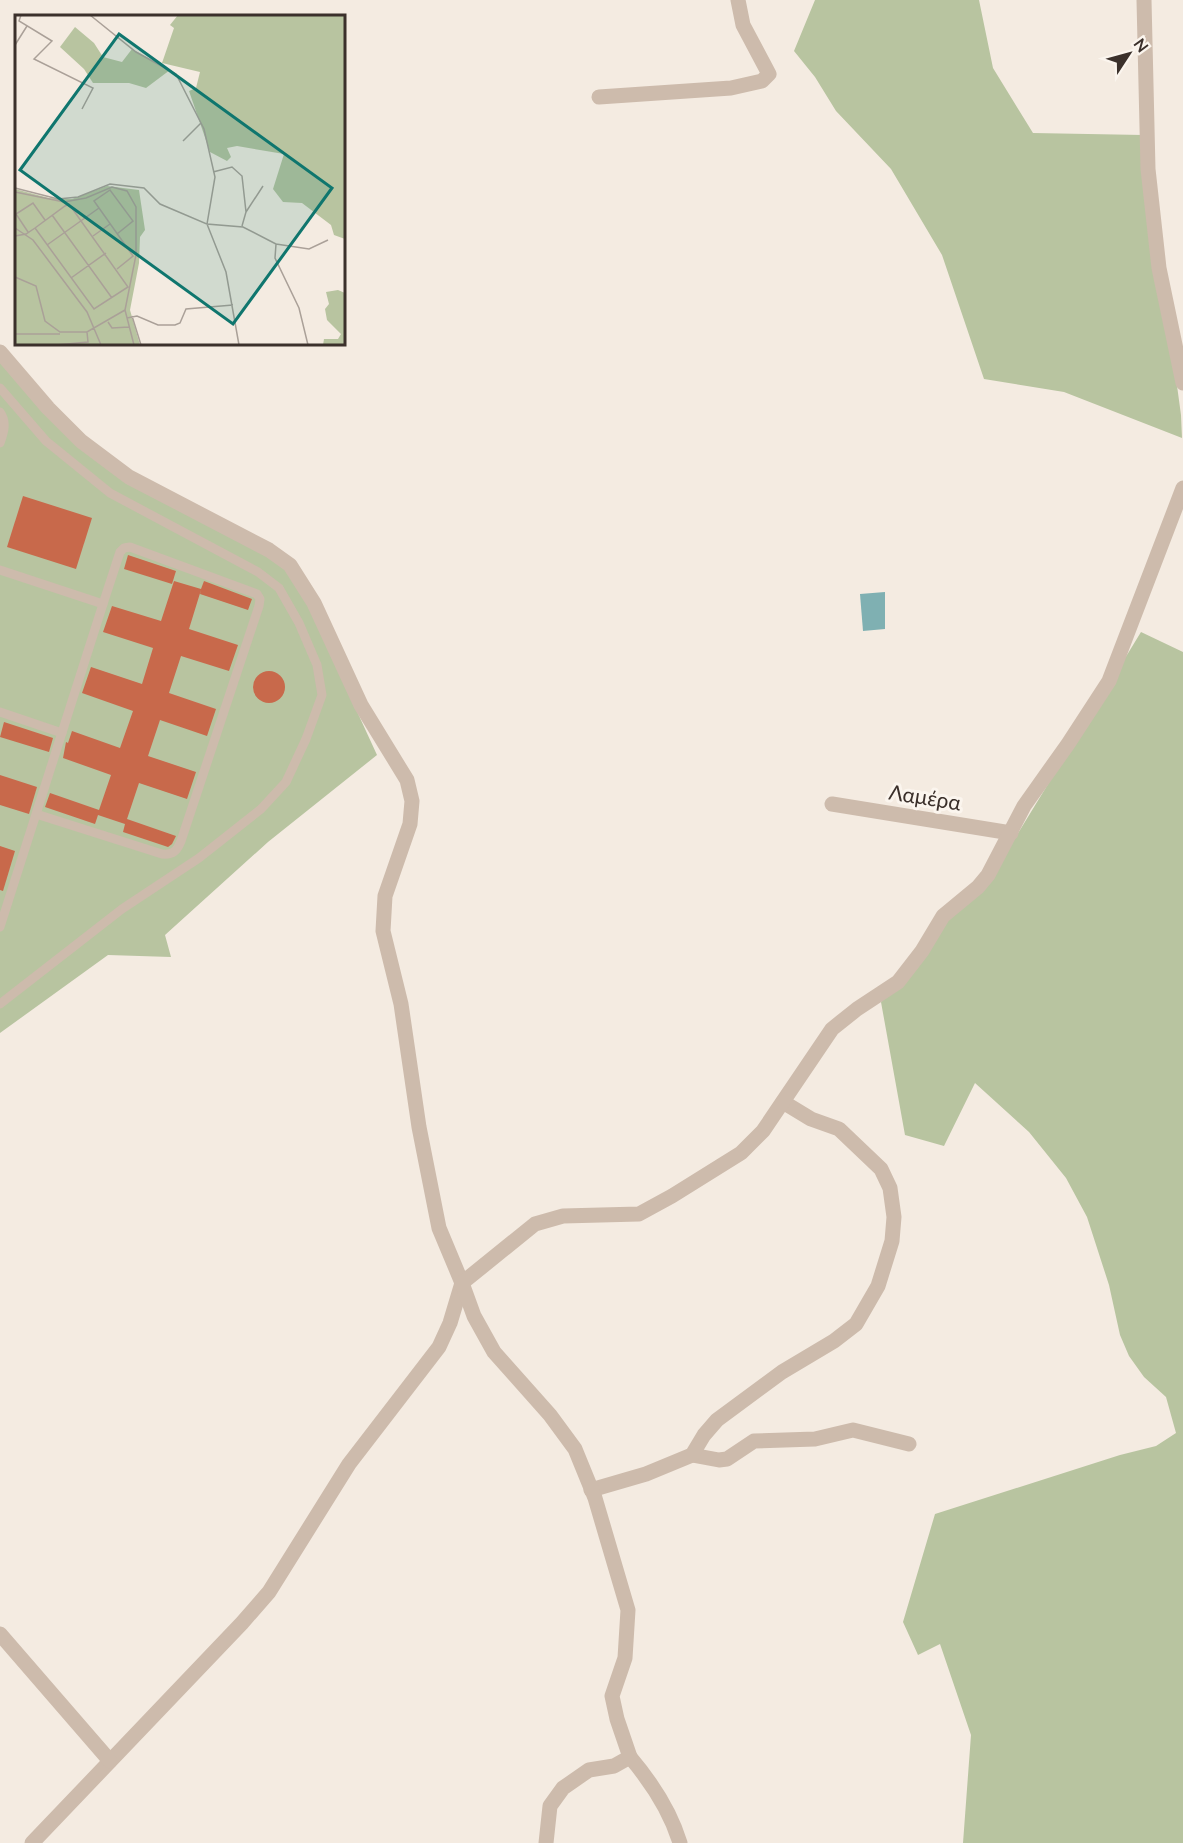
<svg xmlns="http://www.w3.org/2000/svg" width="1183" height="1843" viewBox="0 0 1183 1843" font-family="Lato,sans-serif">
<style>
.green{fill:#b8c4a0}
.water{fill:#7fb0b2}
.building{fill:#c8694b}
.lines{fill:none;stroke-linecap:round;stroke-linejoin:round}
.service{stroke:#cdbbac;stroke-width:9}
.minor{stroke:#cdbbac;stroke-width:15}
.labels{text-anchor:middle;stroke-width:6;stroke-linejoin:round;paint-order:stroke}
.street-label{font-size:21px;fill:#3b302b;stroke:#fbf5ee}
.inset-road{fill:none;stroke:#aaa098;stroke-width:1.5}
.view{fill:#0f766e;fill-opacity:0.15;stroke:#0f766e;stroke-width:3}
.inset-edge{fill:none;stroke:#3b302b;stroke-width:3}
</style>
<rect width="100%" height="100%" fill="#f4ebe1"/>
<g class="green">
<polygon points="815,0 979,0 993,68 1033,133 1143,135 1181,415 1182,438 1064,392 984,379 942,255 891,169 836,111 815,77 794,51"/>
<polygon points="0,357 78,445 267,555 286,569 299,585 377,755 268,842 165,935 171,957 108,955 0,1033"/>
<polygon points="1141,632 1183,652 1183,1843 963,1843 971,1735 940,1644 918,1655 903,1622 935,1514 1120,1455 1156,1446 1176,1433 1166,1397 1144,1377 1129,1356 1120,1335 1109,1285 1087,1217 1066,1178 1029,1132 975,1083 944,1146 905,1135 881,1002 937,931 1001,861"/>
</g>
<polygon class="water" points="885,592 885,629 863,631 860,594"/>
<g class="building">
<polygon points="23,496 92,518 76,569 7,547"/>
<polygon points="128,555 176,571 172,584 124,569"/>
<polygon points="174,581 201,589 204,581 252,599 248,610 200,594 201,590 189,629 238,645 229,671 181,656 169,693 216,709 207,736 160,720 148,756 196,772 187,799 139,783 127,819 176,836 172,844 168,847 123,832 125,824 98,815 95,824 45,807 50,793 99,810 111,775 63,758 66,742 68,743 72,731 120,748 133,711 82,693 91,667 142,684 153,648 103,632 112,606 161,621"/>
<circle cx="269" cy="687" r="16"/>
<polygon points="4,722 53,738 49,752 0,737"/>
<polygon points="0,775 37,787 29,814 0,805"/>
<polygon points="0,846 15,851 3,891 0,890"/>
</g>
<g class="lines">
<g class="service">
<polyline points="0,388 46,441 110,493 258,572 279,588 299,623 317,665 322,695 306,739 286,782 261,809 199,858 122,909 0,1004"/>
<path d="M 0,412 C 7,422 4,432 0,443"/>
<polyline points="0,570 103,604"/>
<polyline points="0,712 62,733"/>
<path d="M 0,927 L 103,604 L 120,552 L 124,548 L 130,547 L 257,594 L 260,599 L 259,606 L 181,841 C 177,851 173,855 162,854 L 36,814"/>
</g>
<g class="minor">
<polyline points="1144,0 1148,169 1159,268 1183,383"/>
<polyline points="599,97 731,88 762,81 769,74 743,25 738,0"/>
<polyline points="0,352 48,408 81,441 129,477 269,550 290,565 314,603 361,705 407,780 412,801 410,824 385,896 383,931 401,1004 419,1127 439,1228 462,1283 450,1323 439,1347 349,1464 269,1592 242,1623 32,1843"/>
<polyline points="832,804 1011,833"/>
<polyline points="692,1455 719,1460 727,1459 754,1441 815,1439 853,1430 909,1444"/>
<polyline points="591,1490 646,1474 692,1455 704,1435 717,1420 782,1372 834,1341 856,1324 878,1286 892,1241 894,1217 890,1188 881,1169 839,1129 811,1119 783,1102"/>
<polyline points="0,1634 110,1761"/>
<path d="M 630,1757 C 652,1783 670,1810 680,1843"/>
<polyline points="546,1843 550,1806 563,1788 589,1770 614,1766 630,1757 617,1719 612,1696 625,1658 628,1610 595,1498 575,1449 550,1415 494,1352 474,1316 462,1283 535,1224 563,1216 639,1214 672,1196 741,1153 763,1131 832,1029 857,1009 898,982 922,951 943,916 978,887 988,875 1024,806 1068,744 1109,681 1183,488"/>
</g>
</g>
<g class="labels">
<g class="street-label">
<text transform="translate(925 798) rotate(9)" y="7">Λαμέρα</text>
</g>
</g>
<g transform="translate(15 15)">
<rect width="330" height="330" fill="#f4ebe1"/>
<path d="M 163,0 L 330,0 L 330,224 L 319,220 L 316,210 L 287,188 L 268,187 L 258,174 L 269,139 L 222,131 L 212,133 L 216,142 L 212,146 L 195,137 L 174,76 L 181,73 L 185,57 L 147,48 L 159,13 L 155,10 ZM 60,12 L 79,28 L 88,42 L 107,47 L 117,34 L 155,55 L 131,73 L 114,68 L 78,68 L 69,54 L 45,32 ZM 92,171 L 124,175 L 130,215 L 125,222 L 124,248 L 115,295 L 125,330 L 0,330 L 0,174 L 34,183 L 57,184 ZM 323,275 L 330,278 L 330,330 L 308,330 L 309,324 L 323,324 L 326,319 L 312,305 L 310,294 L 314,289 L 311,277 Z" fill="#b8c4a0"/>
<path class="inset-road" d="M 6,0 L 4,6 L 37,26 L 19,44 L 78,73 L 67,94M 75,0 L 121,37 L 161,59 L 189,114 L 200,162 L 192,209 L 228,212 L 261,229 L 260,243 L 284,293 L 293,330M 0,30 L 12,11M 168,126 L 186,108M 198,157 L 217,152 L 227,161 L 231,197 L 227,211M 0,173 L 43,184 L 63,182 L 95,169 L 129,173 L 145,189 L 192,209 L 211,257 L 224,330M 0,177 L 49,187 L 71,183 L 97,172 L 112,176 L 121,192 L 121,240 L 110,295 L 119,330M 231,197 L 248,171M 37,200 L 97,283M 0,213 L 18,225 L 72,297 L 86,330M 13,217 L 1,199 L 18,188 L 30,205M 0,221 L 11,219 L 20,213 L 50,191 L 54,189 L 113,272 L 79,294 L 20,213M 78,221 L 95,209M 261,229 L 294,234 L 313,225M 32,230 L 84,193M 102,254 L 118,241 L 84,193 L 79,186 L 95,175 L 118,206 L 102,219M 0,262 L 21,271 L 30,306 L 45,317 L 72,317 L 110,295M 56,263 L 91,238M 117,301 L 126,330M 112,303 L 122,301 L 143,310 L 160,310 L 165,308 L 171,294 L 218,290M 93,307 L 97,313 L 114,312M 0,319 L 45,319M 41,330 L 73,327 L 72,317"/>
<path class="view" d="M 104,19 L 317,173 L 218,309 L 5,155 Z"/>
<rect width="330" height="330" class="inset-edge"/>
</g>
<g transform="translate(1129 54) rotate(54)" stroke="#fbf5ee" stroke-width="4.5" paint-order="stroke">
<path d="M0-4.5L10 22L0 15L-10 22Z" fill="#3b302b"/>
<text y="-9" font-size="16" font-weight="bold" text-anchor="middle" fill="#3b302b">N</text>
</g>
</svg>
